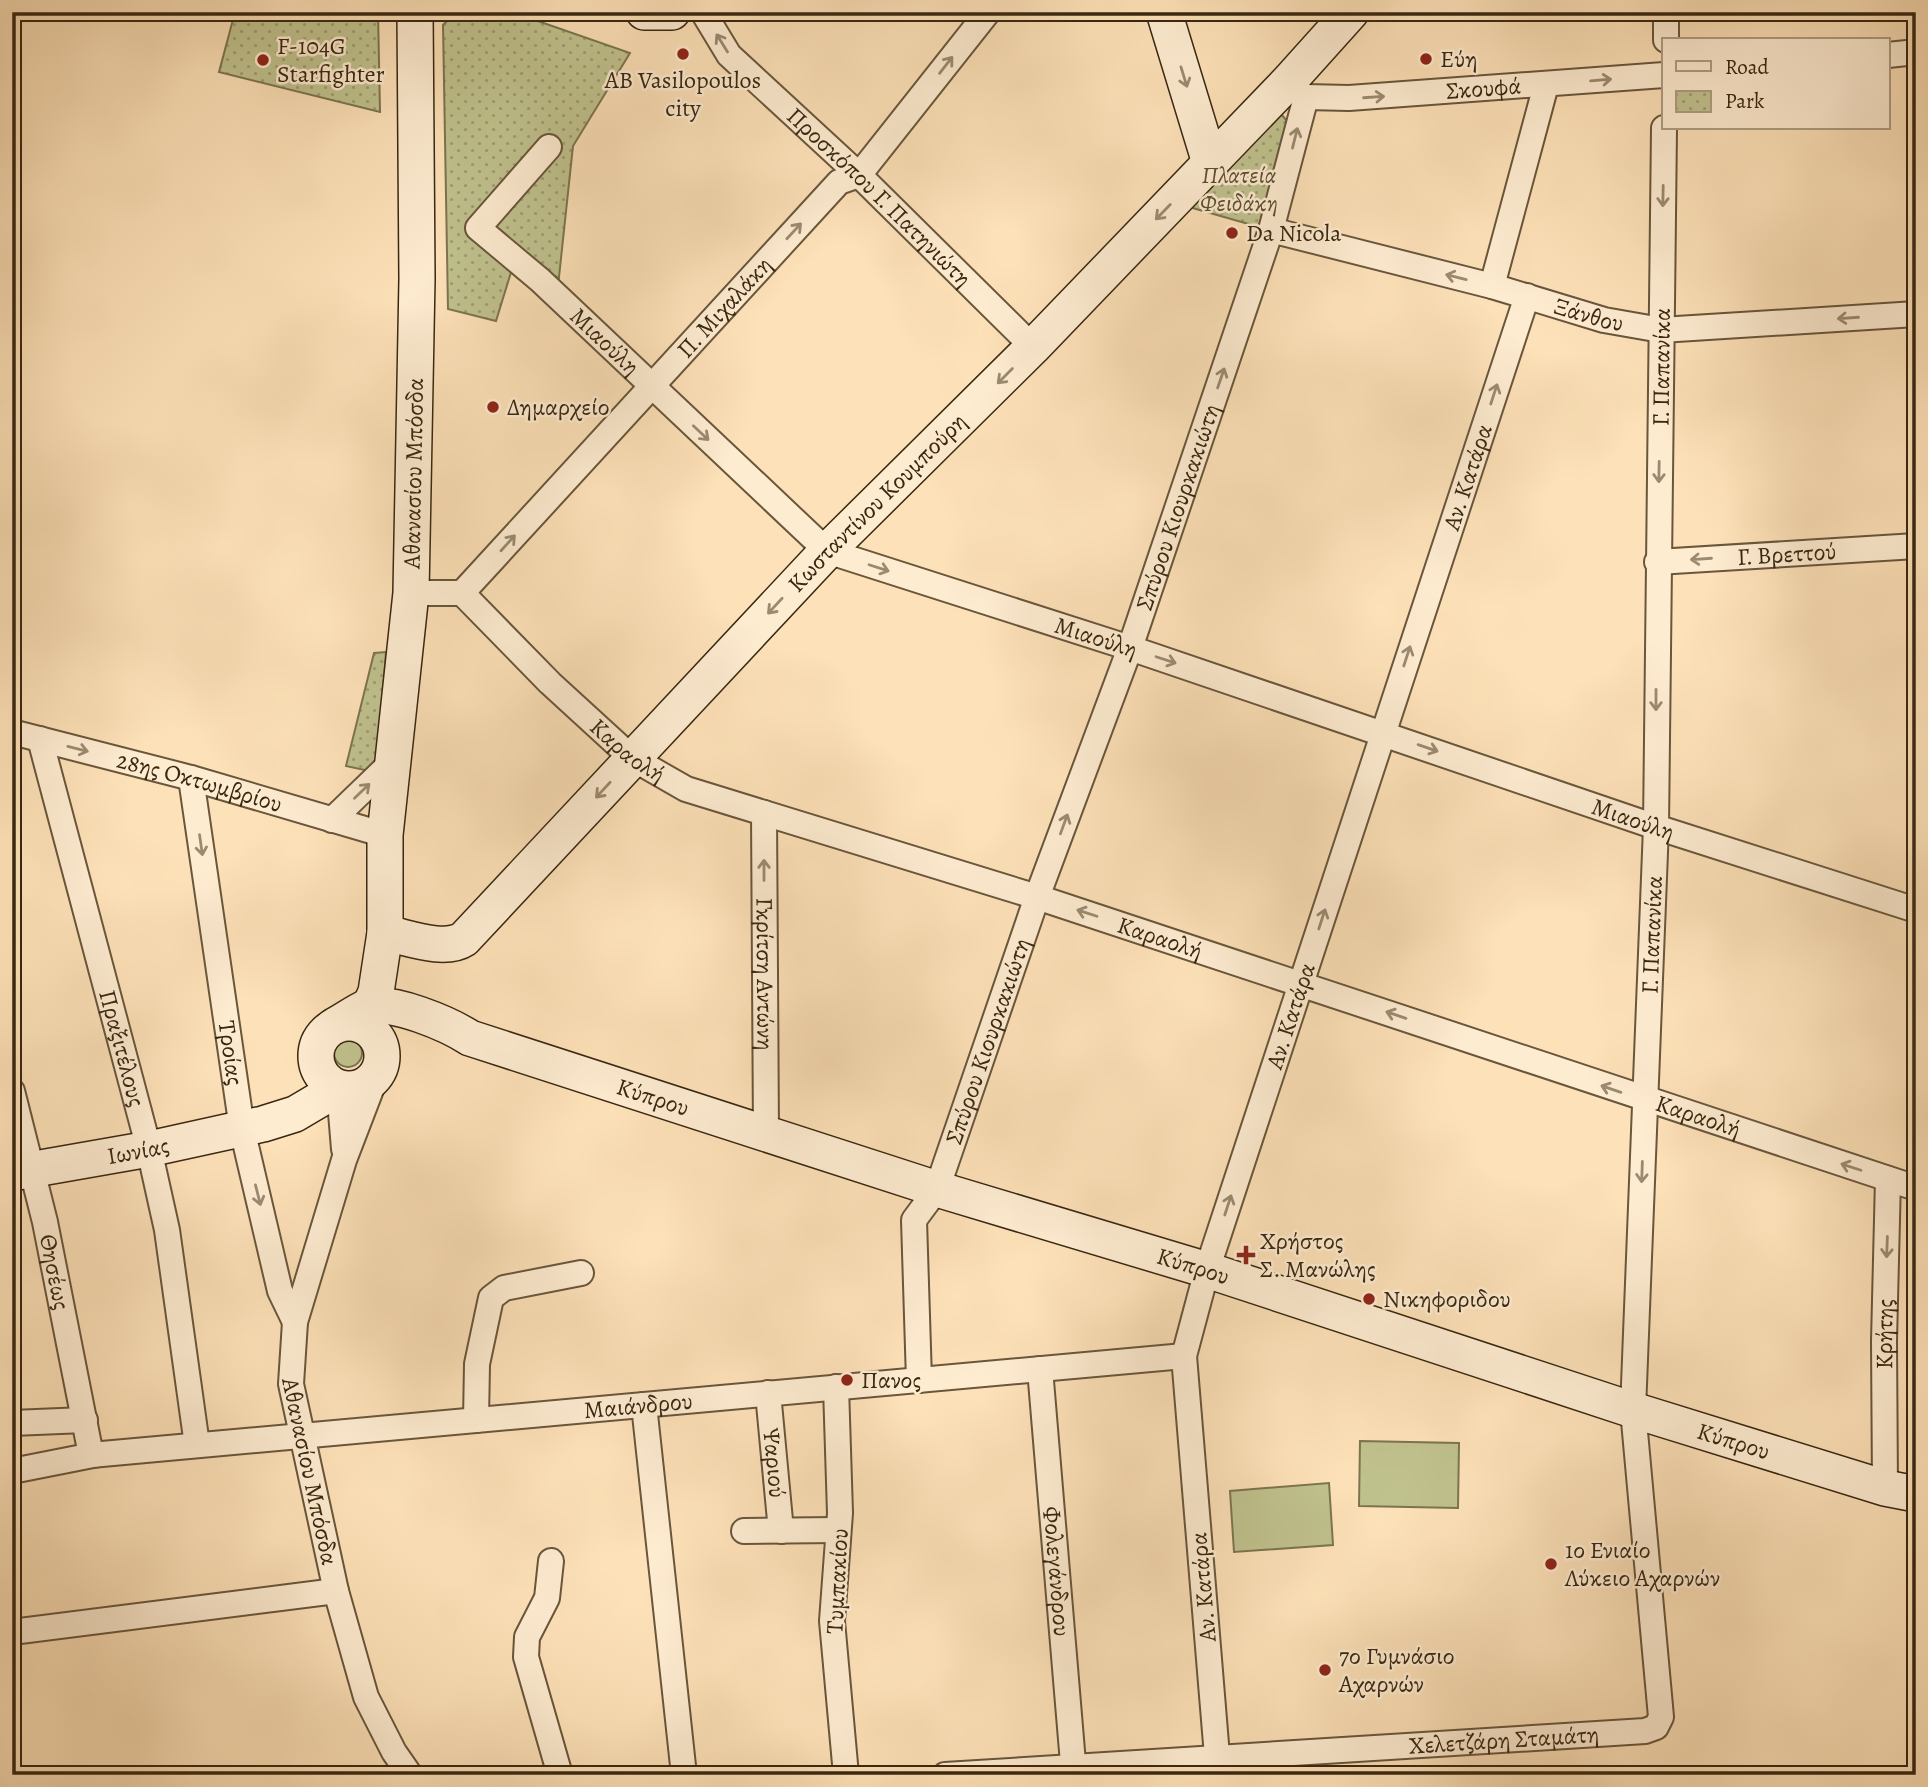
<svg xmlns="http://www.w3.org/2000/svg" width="1928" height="1787" viewBox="0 0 1928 1787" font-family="Alegreya,serif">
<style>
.green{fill:#c0c28e;stroke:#7c7450;stroke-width:2}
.park{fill:url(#park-dots);stroke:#7c7450;stroke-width:2}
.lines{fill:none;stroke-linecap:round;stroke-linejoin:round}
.street-casing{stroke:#69563b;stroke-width:28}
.secondary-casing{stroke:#382711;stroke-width:38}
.street{stroke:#feecd1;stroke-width:24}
.secondary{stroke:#feecd1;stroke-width:35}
.oneway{stroke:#9b8a71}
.poi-dot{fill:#8f2418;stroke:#feecd1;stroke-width:2.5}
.labels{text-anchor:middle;stroke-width:5;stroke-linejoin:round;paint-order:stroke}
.poi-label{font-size:24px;fill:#382711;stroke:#feecd1;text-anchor:start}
.street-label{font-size:24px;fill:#382711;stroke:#feecd1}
.park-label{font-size:24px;font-style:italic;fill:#5a4e30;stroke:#feecd1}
</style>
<defs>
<pattern id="park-dots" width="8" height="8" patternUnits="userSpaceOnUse" patternTransform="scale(1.75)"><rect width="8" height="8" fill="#c0c28e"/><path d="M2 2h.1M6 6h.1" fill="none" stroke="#9d9e73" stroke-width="1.8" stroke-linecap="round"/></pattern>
</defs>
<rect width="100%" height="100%" fill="#fde1b8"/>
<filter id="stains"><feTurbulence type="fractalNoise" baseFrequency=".00286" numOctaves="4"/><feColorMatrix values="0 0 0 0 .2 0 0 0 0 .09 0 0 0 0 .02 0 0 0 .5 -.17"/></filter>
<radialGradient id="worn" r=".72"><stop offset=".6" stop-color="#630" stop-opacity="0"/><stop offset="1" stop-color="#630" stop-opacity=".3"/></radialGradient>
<g class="green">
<circle cx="348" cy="1053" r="14"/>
<polygon points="1360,1441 1459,1443 1458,1508 1359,1506"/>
<polygon points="1329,1483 1333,1545 1234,1552 1230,1491"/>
</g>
<g class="park">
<polygon points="235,12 378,12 380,112 219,72"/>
<polygon points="456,12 512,12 630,53 573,146 556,305 513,266 496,321 448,309 443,25"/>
<polygon points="1281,114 1294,129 1259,227 1182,205"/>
<polygon points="386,652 378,757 369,771 346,766 374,653"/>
</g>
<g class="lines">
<defs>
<g id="street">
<path id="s1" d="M 703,12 L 729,55 L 859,175 L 1033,347"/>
<polyline points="1666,40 1666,12"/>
<polyline points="1888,55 1916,52"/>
<path id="s2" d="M 1306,97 L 1349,98 L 1664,75"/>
<path id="s3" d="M 549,147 L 478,228 L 540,280 L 827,551 L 1130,648 L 1656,827 L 1916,910"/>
<path id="s4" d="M 1271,230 L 1492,286 L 1604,320 L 1661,330 L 1916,314"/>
<polyline points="1492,286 1546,85"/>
<path id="s5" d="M 1657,562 L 1916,546"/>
<path id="s6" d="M 411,593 L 462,593 L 839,182 L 859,175 L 988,12"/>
<path id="s7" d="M 462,593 L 550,683 L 632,758 L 686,789 L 1037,897 L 1916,1188"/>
<path id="s8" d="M 12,732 L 191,778 L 385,835"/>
<path id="s9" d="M 40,739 L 149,1149 L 167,1230 L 197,1445"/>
<path id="s10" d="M 191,778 L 242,1129 L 280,1291 L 295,1322"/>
<path id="s11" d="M 764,813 L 766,1134"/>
<polyline points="332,820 392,762"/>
<path id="s12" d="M 377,1074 L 344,1160 L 295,1322 L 291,1384 L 336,1591 L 366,1697 L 394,1752 L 410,1775"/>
<polyline points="339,1088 344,1149"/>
<path id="s13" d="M 12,1091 L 45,1222 L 91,1455 L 1184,1356"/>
<path id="s14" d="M 1040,1369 L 1074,1775"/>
<path id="s15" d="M 919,1380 L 914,1220 L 937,1189 L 1037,897 L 1130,648 L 1271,230 L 1306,97"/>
<polyline points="836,1387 840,1513 832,1621 846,1775"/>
<path id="s16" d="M 768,1393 L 781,1531"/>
<polyline points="644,1405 684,1775"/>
<polyline points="476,1420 477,1364 491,1298 504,1288 581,1273"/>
<polyline points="12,1423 85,1420"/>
<polyline points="12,1471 98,1454"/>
<path id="s17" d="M 1885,1488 L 1884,1341 L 1888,1179"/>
<polyline points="744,1531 838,1530"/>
<polyline points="551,1561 547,1598 527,1637 526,1657 560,1775"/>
<polyline points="12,1632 336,1591"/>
<path id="s18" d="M 1217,1756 L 1184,1356 L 1207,1270 L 1527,296"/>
<path id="s19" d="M 945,1775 L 1645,1731 L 1656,1727 L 1661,1717 L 1633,1410 L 1656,827 L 1664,128"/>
</g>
<g id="secondary">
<polyline points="644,12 672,12"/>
<polyline points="1164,12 1210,163"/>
<path id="s20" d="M 385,933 C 407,937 444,952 464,939 L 827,551 L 1033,347 L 1289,81 L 1351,12"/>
<path id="s21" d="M 370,1006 L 376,992 L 385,933 L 385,835 L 411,593 L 417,279 L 415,12"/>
<circle cx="349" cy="1056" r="33"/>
<path id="s22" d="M 334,1026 C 345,1020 356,1012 367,1007 C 391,999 450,1025 470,1038 L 937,1189 L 1207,1270 L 1633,1410 L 1885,1488 L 1916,1494"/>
<path id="s23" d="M 12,1173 L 149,1149 L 263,1124 L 295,1114 L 339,1088"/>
</g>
</defs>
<use href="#street" class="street-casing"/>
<use href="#secondary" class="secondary-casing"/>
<use href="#street" class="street"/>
<use href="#secondary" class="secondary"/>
</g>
<defs><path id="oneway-shaft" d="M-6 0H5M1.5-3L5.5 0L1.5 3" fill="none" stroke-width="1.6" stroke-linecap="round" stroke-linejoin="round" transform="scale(1.75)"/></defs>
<g class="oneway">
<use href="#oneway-shaft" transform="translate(722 43) rotate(-122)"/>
<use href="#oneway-shaft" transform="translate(946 65) rotate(-52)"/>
<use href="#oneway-shaft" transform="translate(1184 77) rotate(73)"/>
<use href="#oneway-shaft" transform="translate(1601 80) rotate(-5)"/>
<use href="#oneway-shaft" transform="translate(1374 97) rotate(-4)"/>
<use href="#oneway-shaft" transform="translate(1295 138) rotate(-76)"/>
<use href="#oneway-shaft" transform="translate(1663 196) rotate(91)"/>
<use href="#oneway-shaft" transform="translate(1163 212) rotate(134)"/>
<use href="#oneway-shaft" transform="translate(794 231) rotate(-47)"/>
<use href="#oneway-shaft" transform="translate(1456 277) rotate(-166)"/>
<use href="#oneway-shaft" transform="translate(1848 318) rotate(176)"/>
<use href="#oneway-shaft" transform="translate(1005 376) rotate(135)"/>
<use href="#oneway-shaft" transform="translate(1221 378) rotate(-71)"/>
<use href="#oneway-shaft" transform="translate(1494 394) rotate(-72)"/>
<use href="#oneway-shaft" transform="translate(701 433) rotate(43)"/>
<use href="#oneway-shaft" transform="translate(1659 472) rotate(91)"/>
<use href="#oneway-shaft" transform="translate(508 543) rotate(-48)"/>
<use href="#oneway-shaft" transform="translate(1701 559) rotate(176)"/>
<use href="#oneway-shaft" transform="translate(879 568) rotate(18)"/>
<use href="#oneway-shaft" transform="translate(775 606) rotate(133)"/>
<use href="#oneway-shaft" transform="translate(1407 656) rotate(-72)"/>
<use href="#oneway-shaft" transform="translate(1166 660) rotate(18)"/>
<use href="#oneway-shaft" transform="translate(1656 700) rotate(90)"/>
<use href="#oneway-shaft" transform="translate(1428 748) rotate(19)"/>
<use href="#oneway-shaft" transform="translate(78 749) rotate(14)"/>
<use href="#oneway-shaft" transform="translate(603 790) rotate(133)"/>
<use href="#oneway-shaft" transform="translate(362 791) rotate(-44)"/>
<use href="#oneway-shaft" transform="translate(1064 824) rotate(-70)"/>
<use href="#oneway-shaft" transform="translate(201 845) rotate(82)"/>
<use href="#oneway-shaft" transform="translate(764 870) rotate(-90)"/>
<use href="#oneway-shaft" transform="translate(1087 913) rotate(-162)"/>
<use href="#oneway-shaft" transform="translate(1322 919) rotate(-72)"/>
<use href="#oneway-shaft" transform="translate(1396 1015) rotate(-161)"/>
<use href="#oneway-shaft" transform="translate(1611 1089) rotate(-161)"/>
<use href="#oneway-shaft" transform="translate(1851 1167) rotate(-162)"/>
<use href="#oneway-shaft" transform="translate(1642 1172) rotate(92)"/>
<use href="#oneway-shaft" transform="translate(258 1195) rotate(76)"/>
<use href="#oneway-shaft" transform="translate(1228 1205) rotate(-72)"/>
<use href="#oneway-shaft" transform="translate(1887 1247) rotate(92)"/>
</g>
<g class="poi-dot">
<circle cx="683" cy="54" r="7"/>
<circle cx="1426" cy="59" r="7"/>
<circle cx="263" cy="60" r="7"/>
<circle cx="1232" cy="233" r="7"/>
<circle cx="493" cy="407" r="7"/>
<path d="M1242.5 1244.5h7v7h7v7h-7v7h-7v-7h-7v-7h7z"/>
<circle cx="1369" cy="1299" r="7"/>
<circle cx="847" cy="1380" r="7"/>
<circle cx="1551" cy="1564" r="7"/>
<circle cx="1325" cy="1670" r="7"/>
</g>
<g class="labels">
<g class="poi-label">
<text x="277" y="54">F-104G<tspan x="277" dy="28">Starfighter</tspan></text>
<text x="1440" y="67">Εύη</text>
<text x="683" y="88" text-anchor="middle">AB Vasilopoulos<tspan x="683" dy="28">city</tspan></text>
<text x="1246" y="241">Da Nicola</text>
<text x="507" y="415">Δημαρχείο</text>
<text x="1260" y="1249">Χρήστος<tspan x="1260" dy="28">Σ. Μανώλης</tspan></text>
<text x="1383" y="1307">Νικηφοριδου</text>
<text x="861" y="1388">Πανος</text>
<text x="1565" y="1558">1ο Ενιαίο<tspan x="1565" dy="28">Λύκειο Αχαρνών</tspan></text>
<text x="1339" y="1664">7ο Γυμνάσιο<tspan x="1339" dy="28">Αχαρνών</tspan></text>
</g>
<g class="street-label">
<text dy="8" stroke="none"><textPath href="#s2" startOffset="178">Σκουφά</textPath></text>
<text dy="8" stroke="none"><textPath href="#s1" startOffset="257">Προσκόπου Γ. Πατηνιώτη</textPath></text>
<text dy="8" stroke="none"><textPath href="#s6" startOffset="439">Π. Μιχαλάκη</textPath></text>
<text dy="8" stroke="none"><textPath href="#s4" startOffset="329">Ξάνθου</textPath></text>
<text dy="8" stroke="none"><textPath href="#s3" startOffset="278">Μιαούλη</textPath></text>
<text dy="8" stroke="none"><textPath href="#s19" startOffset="2076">Γ. Παπανίκα</textPath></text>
<text dy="8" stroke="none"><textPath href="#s21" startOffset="536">Αθανασίου Μπόσδα</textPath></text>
<text dy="8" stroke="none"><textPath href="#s18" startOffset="1325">Αν. Κατάρα</textPath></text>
<text dy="8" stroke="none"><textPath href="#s20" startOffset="682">Κωσταντίνου Κουμπούρη</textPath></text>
<text dy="8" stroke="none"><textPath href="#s15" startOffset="922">Σπύρου Κιουρκακιώτη</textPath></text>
<text dy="8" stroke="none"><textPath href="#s5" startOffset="130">Γ. Βρεττού</textPath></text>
<text dy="8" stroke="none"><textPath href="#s3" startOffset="866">Μιαούλη</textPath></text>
<text dy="8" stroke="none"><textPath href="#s7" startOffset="229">Καραολή</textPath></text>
<text dy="8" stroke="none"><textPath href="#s8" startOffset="194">28ης Οκτωμβρίου</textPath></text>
<text dy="8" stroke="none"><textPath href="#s3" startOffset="1433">Μιαούλη</textPath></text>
<text dy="8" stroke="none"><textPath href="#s19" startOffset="1508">Γ. Παπανίκα</textPath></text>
<text dy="8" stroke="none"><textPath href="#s7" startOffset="796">Καραολή</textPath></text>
<text dy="8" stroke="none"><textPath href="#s11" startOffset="161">Γκρίτση Αντώνη</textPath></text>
<text dy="8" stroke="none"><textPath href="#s18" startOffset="758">Αν. Κατάρα</textPath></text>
<text dy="8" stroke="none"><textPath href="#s15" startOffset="355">Σπύρου Κιουρκακιώτη</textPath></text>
<text dy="8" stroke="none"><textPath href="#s9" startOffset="320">Πραξιτέλους</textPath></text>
<text dy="8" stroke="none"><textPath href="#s10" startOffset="278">Τροίας</textPath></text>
<text dy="8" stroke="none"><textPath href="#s22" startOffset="340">Κύπρου</textPath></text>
<text dy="8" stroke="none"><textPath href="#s7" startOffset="1363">Καραολή</textPath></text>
<text dy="8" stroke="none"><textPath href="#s23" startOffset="128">Ιωνίας</textPath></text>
<text dy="8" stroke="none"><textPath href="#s22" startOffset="906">Κύπρου</textPath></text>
<text dy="8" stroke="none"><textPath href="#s13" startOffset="186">Θησέως</textPath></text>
<text dy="8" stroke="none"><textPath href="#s17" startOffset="154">Κρήτης</textPath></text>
<text dy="8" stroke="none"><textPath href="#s13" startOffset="922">Μαιάνδρου</textPath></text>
<text dy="8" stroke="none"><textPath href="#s22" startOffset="1474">Κύπρου</textPath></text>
<text dy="8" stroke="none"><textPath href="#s16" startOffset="70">Ψαριού</textPath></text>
<text dy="8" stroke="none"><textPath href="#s12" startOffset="413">Αθανασίου Μπόσδα</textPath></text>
<text dy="8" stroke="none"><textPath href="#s14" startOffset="203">Φολεγάνδρου</textPath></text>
<text transform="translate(837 1581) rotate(-87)" y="8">Τυμπακίου</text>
<text transform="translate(1203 1587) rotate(-95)" y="8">Αν. Κατάρα</text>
<text dy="8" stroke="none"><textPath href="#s19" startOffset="560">Χελετζάρη Σταμάτη</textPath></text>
</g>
<g class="park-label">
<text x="1239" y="183">Πλατεία<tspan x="1239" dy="28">Φειδάκη</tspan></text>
</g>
</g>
<rect width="1928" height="1787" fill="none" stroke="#fde1b8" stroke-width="42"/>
<rect x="14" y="14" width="1900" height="1759" fill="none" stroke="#382711" stroke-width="3.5"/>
<rect x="21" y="21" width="1886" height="1745" fill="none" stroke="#382711" stroke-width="2"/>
<rect x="1662" y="38" width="228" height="91" fill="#feecd1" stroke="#af9d84" stroke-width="2"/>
<rect x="1676" y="61" width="35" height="10" fill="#feecd1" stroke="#af9d84" stroke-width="2"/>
<text x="1725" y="74" font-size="21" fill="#382711">Road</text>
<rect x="1676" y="91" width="35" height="21" fill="url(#park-dots)" stroke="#af9d84" stroke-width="2"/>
<text x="1725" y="108" font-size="21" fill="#382711">Park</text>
<rect width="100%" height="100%" filter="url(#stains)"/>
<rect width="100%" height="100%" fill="url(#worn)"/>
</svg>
